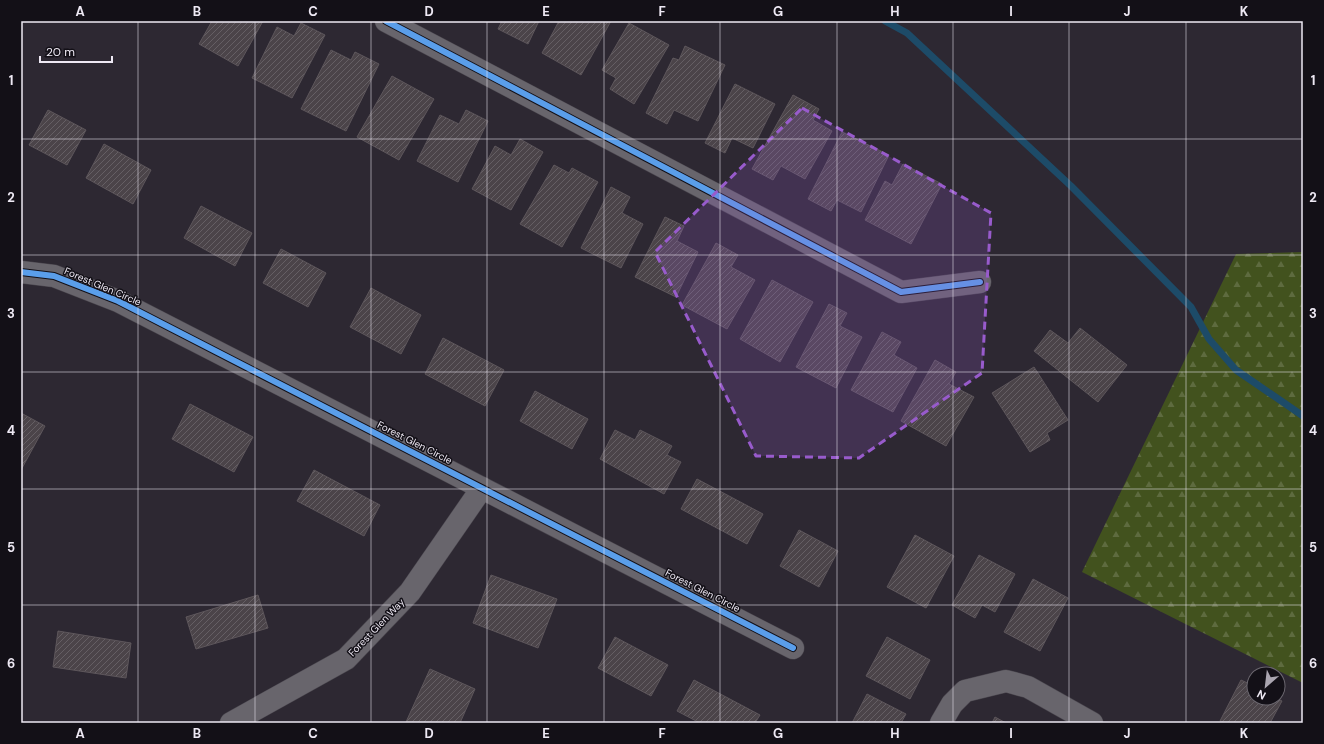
<svg xmlns="http://www.w3.org/2000/svg" width="1324" height="744" viewBox="0 0 1324 744" font-family="'DM Sans',sans-serif">
<style>
.forest{fill:url(#forest-firs)}
.lines{fill:none;stroke-linecap:round;stroke-linejoin:round}
.stream{stroke:#1d4b68;stroke-width:7}
.building{fill:url(#building-hatch);stroke:#5d565b}
.minor-casing{stroke:#49454d;stroke-width:23}
.minor{stroke:#68656c;stroke-width:22}
.cycleway-casing{stroke:#131017;stroke-width:8}
.cycleway{stroke:#5a9eea;stroke-width:6}
.marked{fill:#985bcc;fill-opacity:0.2;stroke:#985bcc;stroke-width:3;stroke-dasharray:8 5;stroke-linejoin:round}
.grid{fill:none;stroke:#eee9f4;stroke-width:1;stroke-opacity:0.55}
.labels{text-anchor:middle;stroke-width:3;stroke-linejoin:round;paint-order:stroke}
.street-label{font-size:10px;fill:#eee9f4;stroke:#131017}
.neatline{fill:none;stroke:#eee9f4;stroke-width:1.5}
.grid-label{font-size:13px;text-anchor:middle;font-weight:bold;fill:#eee9f4}
</style>
<defs>
<pattern id="forest-firs" width="22" height="20" patternUnits="userSpaceOnUse"><rect width="22" height="20" fill="#42521e"/><path d="M5 1l3.5 6h-7zM16 11l3.5 6h-7z" fill="#5e6b3f"/></pattern>
<pattern id="building-hatch" width="6" height="6" patternUnits="userSpaceOnUse"><rect width="6" height="6" fill="#4b4449"/><path d="M-1 1l2-2M0 6l6-6M5 7l2-2" fill="none" stroke="#655f64"/></pattern>
</defs>
<rect width="100%" height="100%" fill="#2d2832"/>
<polygon class="forest" points="1303,252 1303,683 1082,572 1236,254"/>
<g class="lines">
<polyline class="stream" points="885,21 907,33 1071,186 1191,307 1209,339 1236,370 1303,416"/>
</g>
<g class="building">
<polygon points="212,21 263,21 238,66 199,44"/>
<polygon points="502,21 539,21 528,44 498,29"/>
<polygon points="559,21 611,21 581,75 542,53"/>
<polygon points="301,23 325,35 292,98 252,78 277,27 294,36"/>
<polygon points="629,23 669,45 634,104 610,89 616,78 602,70"/>
<polygon points="685,46 725,65 698,121 674,110 667,124 646,113 673,58 679,60"/>
<polygon points="331,50 351,60 355,52 379,64 346,131 301,109"/>
<polygon points="392,76 434,99 399,160 357,137"/>
<polygon points="735,84 775,104 753,148 732,138 725,153 705,143"/>
<polygon points="793,95 819,109 813,120 832,131 805,179 781,166 773,180 752,169"/>
<polygon points="48,110 86,130 67,165 29,145"/>
<polygon points="466,110 488,121 458,182 417,161 440,115 459,124"/>
<polygon points="842,132 889,155 861,212 837,200 831,211 808,199"/>
<polygon points="520,139 543,152 511,210 472,189 495,146 511,155"/>
<polygon points="104,144 151,170 133,204 86,178"/>
<polygon points="903,164 942,184 911,244 865,220 885,181 892,185"/>
<polygon points="554,165 569,173 572,168 598,182 562,247 520,224"/>
<polygon points="611,187 630,197 622,213 643,224 621,268 581,248"/>
<polygon points="201,206 252,233 235,266 184,238"/>
<polygon points="665,217 684,226 677,241 698,252 676,297 635,277"/>
<polygon points="716,243 738,255 731,267 755,280 727,329 682,305"/>
<polygon points="281,249 326,273 308,307 263,283"/>
<polygon points="772,280 813,302 780,362 740,339"/>
<polygon points="371,288 421,315 401,354 350,327"/>
<polygon points="829,304 847,313 840,326 862,337 836,388 796,367"/>
<polygon points="1080,328 1127,365 1098,402 1034,351 1050,330 1068,343"/>
<polygon points="882,332 901,342 894,355 917,368 893,412 851,390"/>
<polygon points="443,338 504,370 485,406 425,374"/>
<polygon points="935,360 956,372 949,384 974,397 946,446 901,421"/>
<polygon points="1034,367 1068,420 1047,433 1050,440 1030,452 992,393"/>
<polygon points="535,391 588,419 572,449 520,421"/>
<polygon points="190,404 253,437 234,472 172,439"/>
<polygon points="21,413 45,426 21,470"/>
<polygon points="615,430 635,440 640,430 672,446 667,455 681,462 664,494 600,459"/>
<polygon points="314,470 380,505 364,536 297,501"/>
<polygon points="697,479 763,514 747,544 681,509"/>
<polygon points="799,530 838,551 819,587 780,566"/>
<polygon points="915,535 954,556 926,608 887,587"/>
<polygon points="979,555 1015,574 995,612 982,605 975,618 952,605"/>
<polygon points="491,575 557,599 538,648 473,623"/>
<polygon points="1033,579 1068,598 1040,651 1004,632"/>
<polygon points="258,595 268,628 196,649 186,617"/>
<polygon points="58,631 131,643 126,678 53,667"/>
<polygon points="615,637 668,665 651,696 598,668"/>
<polygon points="887,637 930,660 910,699 866,676"/>
<polygon points="430,669 475,689 460,723 406,722"/>
<polygon points="694,680 760,715 755,723 700,723 677,711"/>
<polygon points="1241,680 1254,686 1254,698 1276,698 1282,701 1270,723 1224,723 1220,721"/>
<polygon points="867,694 906,714 901,723 852,723"/>
<polygon points="995,717 1006,723 992,723"/>
</g>
<g class="lines">
<defs>
<g id="minor">
<polyline points="386,21 901,292 980,282"/>
<polyline points="21,272 54,276 118,301 793,648"/>
<polyline points="231,723 346,659 410,592 482,488"/>
<polyline points="941,723 952,704 965,691 1006,681 1028,687 1092,723"/>
</g>
</defs>
<use href="#minor" class="minor-casing"/>
<use href="#minor" class="minor"/>
<defs>
<g id="cycleway">
<polyline points="386,21 901,292 980,282"/>
<polyline points="21,272 54,276 118,301 793,648"/>
</g>
</defs>
<use href="#cycleway" class="cycleway-casing"/>
<use href="#cycleway" class="cycleway"/>
</g>
<path class="marked" d="M 802,108 L 991,213 L 982,373 L 859,458 L 756,456 L 655,252 Z"/>
<path class="grid" d="M 138,21 L 138,723M 255,21 L 255,723M 371,21 L 371,723M 487,21 L 487,723M 604,21 L 604,723M 720,21 L 720,723M 837,21 L 837,723M 953,21 L 953,723M 1069,21 L 1069,723M 1186,21 L 1186,723M 21,139 L 1303,139M 21,255 L 1303,255M 21,372 L 1303,372M 21,489 L 1303,489M 21,605 L 1303,605"/>
<g class="labels">
<g class="street-label">
<text transform="translate(103 286) rotate(23)" y="4">Forest Glen Circle</text>
<text transform="translate(415 442) rotate(27)" y="4">Forest Glen Circle</text>
<text transform="translate(703 590) rotate(27)" y="4">Forest Glen Circle</text>
<text transform="translate(376 627) rotate(-46)" y="4">Forest Glen Way</text>
</g>
</g>
<rect width="1324" height="744" fill="none" stroke="#131017" stroke-width="44"/>
<g transform="translate(1266 686) rotate(208)"><circle r="19" fill="#131017" stroke="#6b676f"/>
<path d="M0-3L7 15L0 10L-7 15Z" fill="#aaa5b0"/>
<text y="-6" font-size="11" font-weight="bold" text-anchor="middle" fill="#eee9f4">N</text>
</g>
<path d="M40 56v6h72v-6" fill="none" stroke="#eee9f4" stroke-width="2"/>
<text x="46" y="56" font-size="12" fill="#eee9f4" stroke="#131017" stroke-width="3" paint-order="stroke">20 m</text>
<rect x="22" y="22" width="1280" height="700" class="neatline"/>
<g class="grid-label">
<text x="80" y="16">A</text>
<text x="197" y="16">B</text>
<text x="313" y="16">C</text>
<text x="429" y="16">D</text>
<text x="546" y="16">E</text>
<text x="662" y="16">F</text>
<text x="778" y="16">G</text>
<text x="895" y="16">H</text>
<text x="1011" y="16">I</text>
<text x="1127" y="16">J</text>
<text x="1244" y="16">K</text>
<text x="11" y="85">1</text>
<text x="1313" y="85">1</text>
<text x="11" y="202">2</text>
<text x="1313" y="202">2</text>
<text x="11" y="318">3</text>
<text x="1313" y="318">3</text>
<text x="11" y="435">4</text>
<text x="1313" y="435">4</text>
<text x="11" y="552">5</text>
<text x="1313" y="552">5</text>
<text x="11" y="668">6</text>
<text x="1313" y="668">6</text>
<text x="80" y="738">A</text>
<text x="197" y="738">B</text>
<text x="313" y="738">C</text>
<text x="429" y="738">D</text>
<text x="546" y="738">E</text>
<text x="662" y="738">F</text>
<text x="778" y="738">G</text>
<text x="895" y="738">H</text>
<text x="1011" y="738">I</text>
<text x="1127" y="738">J</text>
<text x="1244" y="738">K</text>
</g>
</svg>
